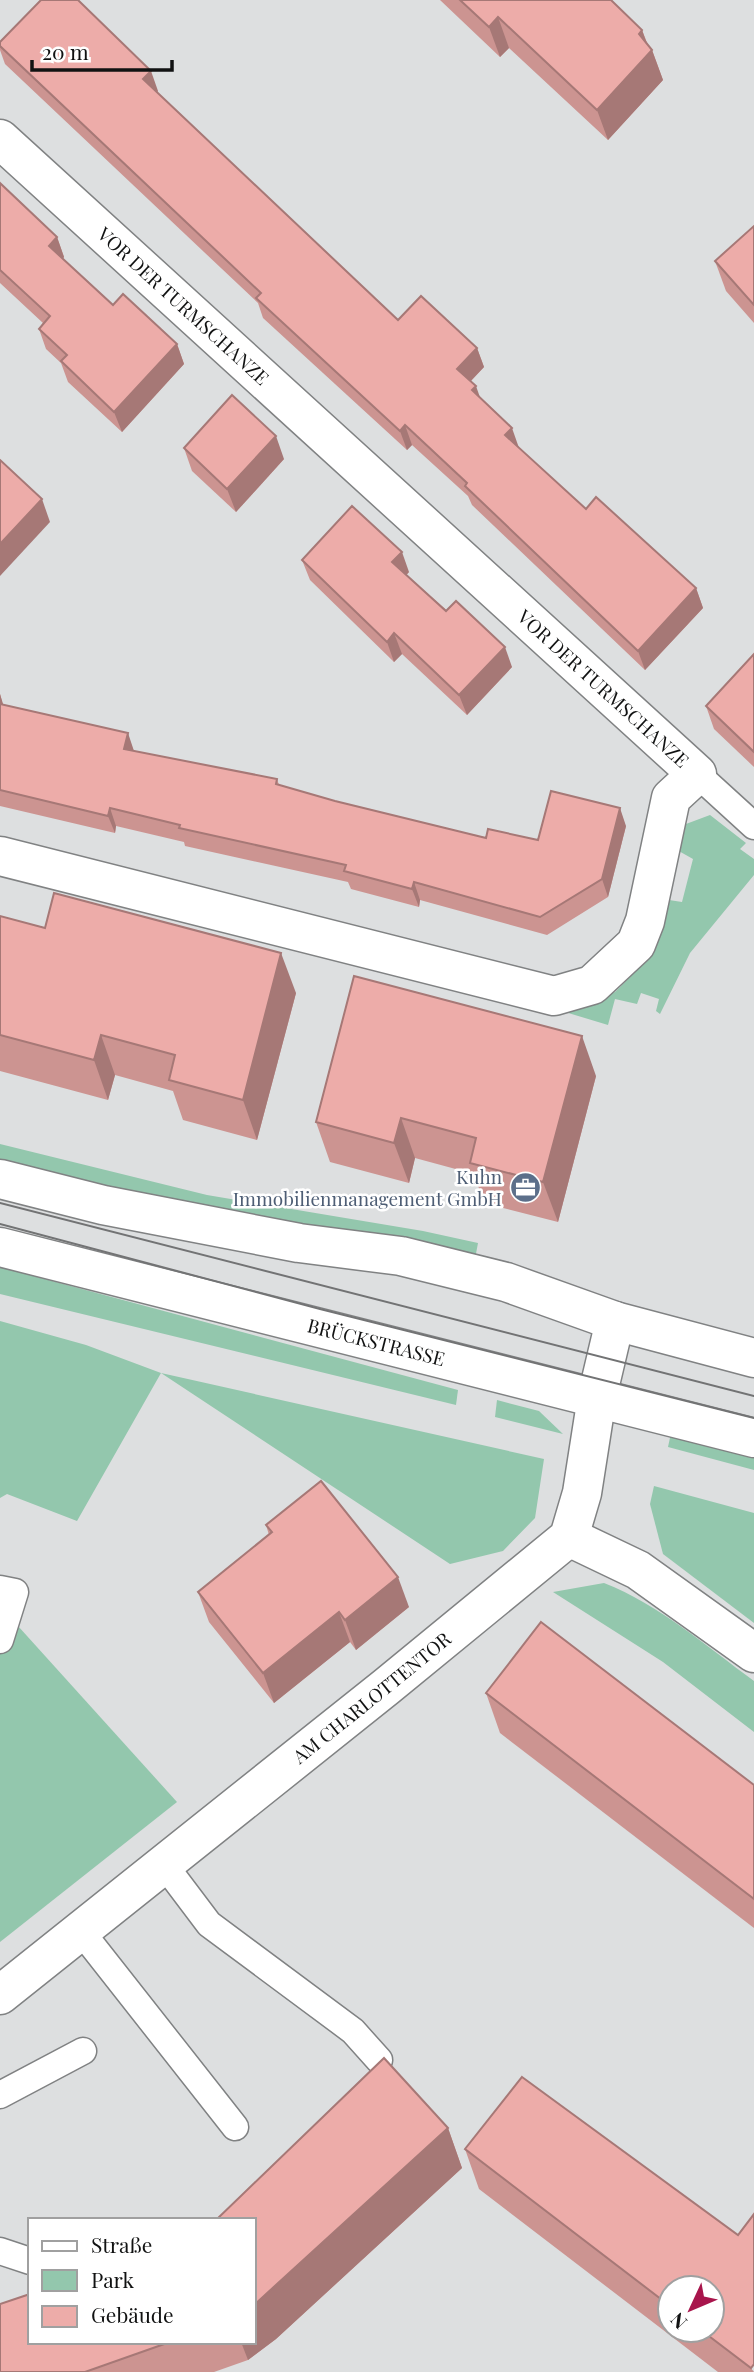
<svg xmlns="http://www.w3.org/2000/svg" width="754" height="2372" viewBox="0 0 754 2372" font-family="'Playfair Display',serif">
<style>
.green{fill:#93c7ad}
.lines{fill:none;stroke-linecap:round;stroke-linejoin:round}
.service-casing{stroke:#808283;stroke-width:29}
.minor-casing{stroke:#808283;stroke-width:41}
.secondary-casing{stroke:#808283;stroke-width:41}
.service{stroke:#fff;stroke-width:26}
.minor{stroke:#fff;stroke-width:38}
.secondary{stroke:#fff;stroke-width:38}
.tram{stroke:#727374;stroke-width:2}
.wall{fill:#cc9491;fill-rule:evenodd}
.shaded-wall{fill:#a67876}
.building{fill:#edaca9;stroke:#a67876;stroke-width:2}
.labels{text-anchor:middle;stroke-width:5;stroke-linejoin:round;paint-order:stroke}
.street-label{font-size:19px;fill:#111212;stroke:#fff}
.service-label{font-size:19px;fill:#4e5e75;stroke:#fff;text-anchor:end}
</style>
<rect width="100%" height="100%" fill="#dddfe0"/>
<g class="green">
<polygon points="710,815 746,843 740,849 754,859 754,875 690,953 660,1014 656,1011 659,999 641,993 637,1004 615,999 608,1025 565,1012 566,1007 615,992 645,962 669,900 682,902 693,859 677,850 686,824"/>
<polygon points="0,1144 207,1195 423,1231 478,1243 475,1259 424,1244 207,1209 0,1163"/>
<polygon points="0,1267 458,1390 456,1405 0,1294"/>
<polygon points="0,1321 86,1345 161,1373 544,1459 535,1518 503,1551 450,1564 161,1373 77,1521 7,1494 0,1498"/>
<polygon points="497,1400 539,1411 563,1434 495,1417"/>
<polygon points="671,1433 754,1455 754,1470 668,1447"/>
<polygon points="654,1486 754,1513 754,1623 663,1554 650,1504"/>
<path d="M 604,1583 C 660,1605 706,1646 754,1681 L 754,1732 L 663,1662 L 553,1592 Z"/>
<polygon points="0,1621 18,1626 177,1802 0,1942"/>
</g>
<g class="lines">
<defs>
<g id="service">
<polyline points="697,774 754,826"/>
<polyline points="0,1589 15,1592 0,1640"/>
<polyline points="163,1863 209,1924 353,2031 379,2060"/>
<polyline points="80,1930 235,2127"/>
<polyline points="0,2095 83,2051"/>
<polyline points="0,2251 30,2261"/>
</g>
<g id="minor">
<path id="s1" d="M 0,139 L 697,774 L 671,798 L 645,921 L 636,944 L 592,985 L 554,996 L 0,856"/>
<polyline points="569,1537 638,1570 754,1653"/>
<path id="s2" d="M 0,1995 L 386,1687 L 569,1537 L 582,1493 L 597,1397 L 615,1321"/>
</g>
<g id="secondary">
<polyline points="0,1179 103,1205 299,1243 401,1256 506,1282 615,1321 754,1358"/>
<path id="s3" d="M 0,1247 L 754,1438"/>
</g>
</defs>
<use href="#service" class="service-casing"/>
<use href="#minor" class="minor-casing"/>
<use href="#secondary" class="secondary-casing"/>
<use href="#service" class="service"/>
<use href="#minor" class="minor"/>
<use href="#secondary" class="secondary"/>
<g class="tram">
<polyline points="0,1203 754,1396"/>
<polyline points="0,1224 320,1309 754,1418"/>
</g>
</g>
<g class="wall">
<polygon points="440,0 611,0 642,30 648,45 652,50 663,80 608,140 509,48 500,57"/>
<polygon points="0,46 158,91 157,92 398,320 477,348 484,367 471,381 480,398 519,448 586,509 696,588 703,608 645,670 472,505 468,496 412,445 407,450 263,318 258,303 5,64 0,50"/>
<polygon points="0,183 57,237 64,257 63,259 113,305 177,344 184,364 122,432 68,382 61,363 46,349 39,329 43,323 0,283"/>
<polygon points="754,226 754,323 726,291 715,261"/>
<polygon points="184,448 284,459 236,512 192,471"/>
<polygon points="302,560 409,572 406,575 512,667 467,715 402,654 394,662 310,580"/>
<polygon points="754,654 754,767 714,729 706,706"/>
<polygon points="0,694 3,705 134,751 277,779 279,785 335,801 486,838 538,840 626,826 608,897 547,935 420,900 419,907 351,889 348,882 185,846 184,842 116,826 115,833 0,806"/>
<polygon points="0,916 296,993 257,1140 183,1120 173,1091 115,1075 108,1100 0,1071"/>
<polygon points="596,1076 558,1222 484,1203 474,1174 415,1158 409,1183 330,1162 316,1122"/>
<polygon points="266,1525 409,1607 356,1650 350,1642 274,1703 209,1622 198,1592 269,1535"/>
<polygon points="486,1693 754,1785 754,1928 500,1733"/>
<path d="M 522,2077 L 754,2372 L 718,2372 L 479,2189 L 465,2149 ZM 670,2288 L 712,2330 L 670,2330 Z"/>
<polygon points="448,2128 462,2168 276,2339 248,2360 214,2372 0,2372 30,2342 254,2342"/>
</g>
<g class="shaded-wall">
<polygon points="498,17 509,48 500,57 489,27"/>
<polygon points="642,30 650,52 652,50 663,80 608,140 597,110 639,34"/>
<polygon points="151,71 158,91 150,99 143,79"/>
<polygon points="57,237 64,257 56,266 49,246"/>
<polygon points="177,344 184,364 122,432 114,412"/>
<polygon points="477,348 484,367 464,388 457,369"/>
<polygon points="476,386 483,406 472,390"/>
<polygon points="405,425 412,445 407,450 400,431"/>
<polygon points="512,428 519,448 505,435"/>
<polygon points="276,436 284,459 236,512 227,489"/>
<polygon points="42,499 50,522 0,576 0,544"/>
<polygon points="402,552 409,572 399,583 392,562"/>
<polygon points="696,588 703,608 645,670 638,651"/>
<polygon points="394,633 402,654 394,662 387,642"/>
<polygon points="505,647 512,667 467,715 459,695"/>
<polygon points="0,694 3,704 0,719"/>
<polygon points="128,733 134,751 124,749"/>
<polygon points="110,808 116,826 115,833 108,816"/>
<polygon points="620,808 626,826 608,897 602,879"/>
<polygon points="414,882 420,900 419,907 412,889"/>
<polygon points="281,953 296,993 257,1140 243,1100"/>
<polygon points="101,1035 115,1075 108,1100 94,1060"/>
<polygon points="582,1036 596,1076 558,1222 543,1182"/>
<polygon points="401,1118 415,1158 409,1183 394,1143"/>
<polygon points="398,1577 409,1607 356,1650 345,1620"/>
<polygon points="339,1612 350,1642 274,1703 263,1673"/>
<polygon points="448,2128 462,2168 276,2339 248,2360 241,2342 254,2342 254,2305"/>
</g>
<g class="building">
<polygon points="41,0 78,0 151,71 143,79 398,320 421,296 477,348 457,369 476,386 472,390 512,428 505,435 586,509 596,497 696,588 638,651 465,486 467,483 405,425 400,431 256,298 261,293 0,46 0,42"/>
<polygon points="460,0 611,0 642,30 639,34 652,50 597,110 498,17 489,27"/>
<polygon points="0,183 57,237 49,246 113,305 123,294 177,344 114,412 61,361 67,355 39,329 50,316 0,270"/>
<polygon points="754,226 754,305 715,261"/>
<polygon points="232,395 276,436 227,489 184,448"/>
<polygon points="0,460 42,499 0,544"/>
<polygon points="352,506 402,552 392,562 446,611 456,601 505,647 459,695 394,633 387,642 302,560"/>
<polygon points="754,654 754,752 706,706"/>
<polygon points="0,704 128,733 124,749 277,779 276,784 335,801 486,838 488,829 538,840 551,791 620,808 602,879 540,917 414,882 412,889 344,871 346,865 179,828 180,825 110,808 108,816 0,790"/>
<polygon points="54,893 281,953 243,1100 169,1080 175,1055 101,1035 94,1060 0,1035 0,916 45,928"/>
<polygon points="354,976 582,1036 543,1182 470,1163 476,1138 401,1118 394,1143 316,1122"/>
<polygon points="321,1481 398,1577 345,1620 339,1612 263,1673 198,1592 272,1532 266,1525"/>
<polygon points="541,1622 754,1785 754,1899 486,1693"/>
<polygon points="384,2058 448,2128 254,2305 254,2220 216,2220"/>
<polygon points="522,2077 738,2235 754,2214 754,2364 751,2368 701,2330 712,2330 712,2288 670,2288 670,2306 465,2149"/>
<polygon points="30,2294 30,2342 170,2342 85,2372 0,2372 0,2304"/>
</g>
<defs>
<symbol id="office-disc" viewBox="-11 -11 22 22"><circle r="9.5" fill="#5c6f8a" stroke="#fff"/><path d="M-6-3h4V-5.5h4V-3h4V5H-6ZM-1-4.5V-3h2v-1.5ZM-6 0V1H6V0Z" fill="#fff"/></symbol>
</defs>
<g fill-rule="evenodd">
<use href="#office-disc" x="508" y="1170" width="35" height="35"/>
</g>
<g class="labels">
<g class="street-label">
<text dy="7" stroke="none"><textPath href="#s1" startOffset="248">VOR DER TURMSCHANZE</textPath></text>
<text dy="7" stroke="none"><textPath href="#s1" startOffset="816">VOR DER TURMSCHANZE</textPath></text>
<text dy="7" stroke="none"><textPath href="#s3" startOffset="388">BRÜCKSTRASSE</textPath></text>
<text dy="7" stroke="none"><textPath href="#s2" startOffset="476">AM CHARLOTTENTOR</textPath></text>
</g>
<g class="service-label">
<text x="502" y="1184">Kuhn<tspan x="502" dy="22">Immobilienmanagement GmbH</tspan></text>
</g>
</g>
<rect x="28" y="2218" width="228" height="126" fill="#ffffff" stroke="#a0a0a0" stroke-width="2"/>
<rect x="42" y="2241" width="35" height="10" fill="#ffffff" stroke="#a0a0a0" stroke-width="2"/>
<text x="91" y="2253" font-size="21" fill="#111212">Straße</text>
<rect x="42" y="2270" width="35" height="21" fill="#93c7ad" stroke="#a0a0a0" stroke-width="2"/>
<text x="91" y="2288" font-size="21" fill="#111212">Park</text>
<rect x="42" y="2306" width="35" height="21" fill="#edaca9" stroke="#a0a0a0" stroke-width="2"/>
<text x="91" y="2323" font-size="21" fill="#111212">Gebäude</text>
<g transform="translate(691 2309) rotate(226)"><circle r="33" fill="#ffffff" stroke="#a0a0a0" stroke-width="2"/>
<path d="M0-5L12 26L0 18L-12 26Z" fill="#a8154c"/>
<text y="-10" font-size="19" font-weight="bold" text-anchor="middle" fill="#111212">N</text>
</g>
<path d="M32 60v10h140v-10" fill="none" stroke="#111212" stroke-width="3.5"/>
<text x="42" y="60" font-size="21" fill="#111212" stroke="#ffffff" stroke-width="5" paint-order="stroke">20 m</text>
</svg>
